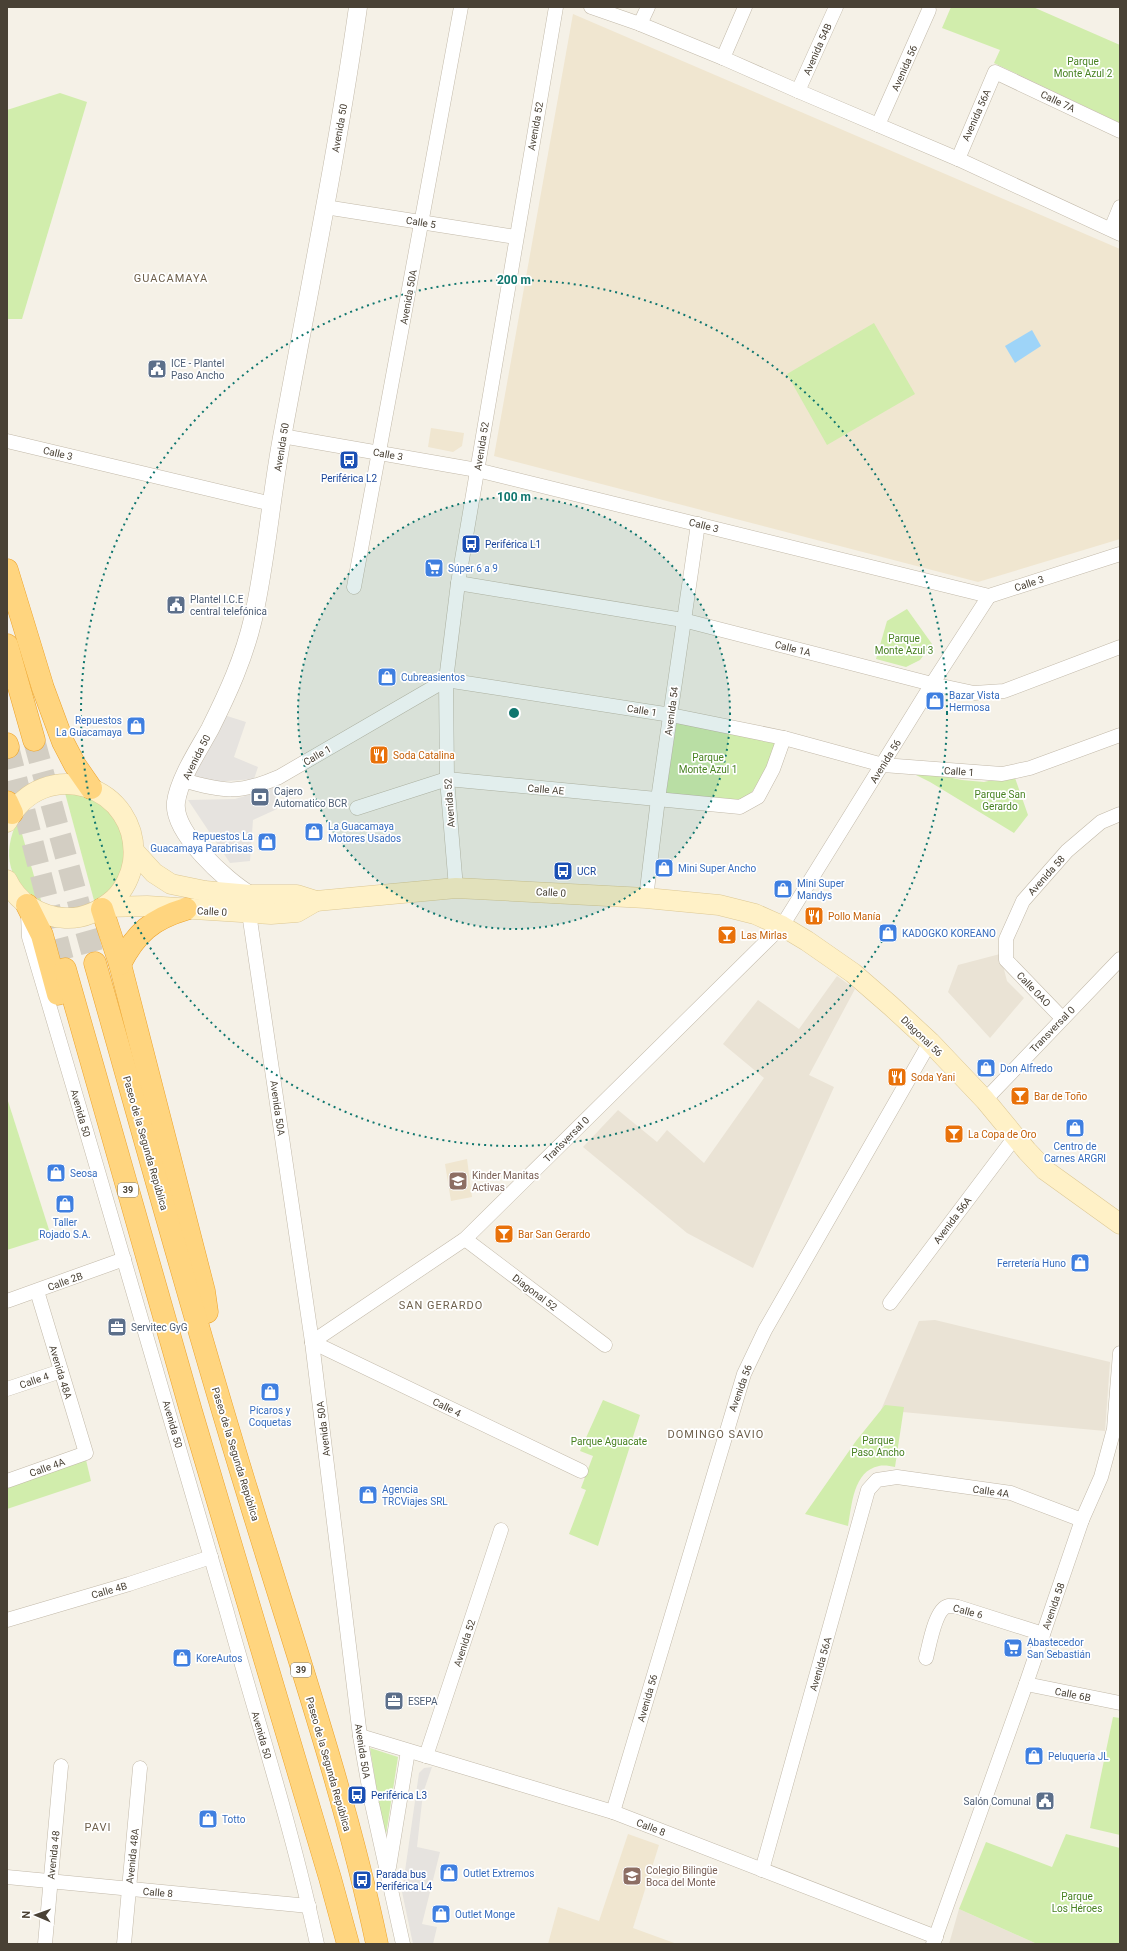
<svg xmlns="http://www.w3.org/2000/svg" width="1127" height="1951" viewBox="0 0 1127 1951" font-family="Roboto,sans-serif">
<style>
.residential{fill:#eae3d5}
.education{fill:#f0e6d0}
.green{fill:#d1edac}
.parking{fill:#e6e3df}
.water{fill:#9ed4f8}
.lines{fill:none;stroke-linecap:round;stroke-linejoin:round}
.trunk-tunnel{stroke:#d3cec3;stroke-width:22;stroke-dasharray:22 11;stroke-linecap:butt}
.minor-casing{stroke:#c2b9a9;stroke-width:15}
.tertiary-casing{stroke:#c2b9a9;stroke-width:19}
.secondary-casing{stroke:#ddc894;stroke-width:21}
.trunk-casing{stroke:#eda229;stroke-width:23}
.minor{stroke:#fff;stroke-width:14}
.tertiary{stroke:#fff;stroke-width:18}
.secondary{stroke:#fff1c7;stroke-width:20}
.trunk{stroke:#ffd57f;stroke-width:22}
.ring{fill:none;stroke:#0f766e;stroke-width:2;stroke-dasharray:2 4}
.labels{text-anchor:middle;stroke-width:3.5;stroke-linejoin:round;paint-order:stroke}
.shield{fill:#fff;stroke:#807a72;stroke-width:1}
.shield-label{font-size:9px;font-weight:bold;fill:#494135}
.street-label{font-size:10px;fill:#494135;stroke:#fff}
.park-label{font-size:10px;fill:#488222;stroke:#fff}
.service-label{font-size:10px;fill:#4e5e75;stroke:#fff;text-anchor:start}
.transit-label{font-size:10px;fill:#164399;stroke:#fff;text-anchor:start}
.shop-label{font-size:10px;fill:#366cbe;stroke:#fff;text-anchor:start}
.food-label{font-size:10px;fill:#c56008;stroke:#fff;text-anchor:start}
.education-label{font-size:10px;fill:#785e54;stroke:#fff;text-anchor:start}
.neighbourhood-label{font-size:11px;letter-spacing:1px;fill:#6d5f4b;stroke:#fff}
.centre{fill:#0f766e;stroke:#fff;stroke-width:2}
.ring-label{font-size:12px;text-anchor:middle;font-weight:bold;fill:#0f766e;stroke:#fff;stroke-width:3.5;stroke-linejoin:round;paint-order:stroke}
</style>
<rect width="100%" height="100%" fill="#f5f1e7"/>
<g class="residential">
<polygon points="1000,954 1007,981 1024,998 990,1038 948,992 958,965"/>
<polygon points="837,976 855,989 809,1075 834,1087 753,1268 687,1233 583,1147 618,1110 657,1142 667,1130 704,1163 764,1078 723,1044 758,1000 799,1029"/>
<polygon points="935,1320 1110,1362 1105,1431 881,1410 919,1321"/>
<polygon points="959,1909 1037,1944 949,1944"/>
</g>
<g class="education">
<polygon points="573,14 1120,249 1120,539 978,582 494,456"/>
<polygon points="431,428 464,433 462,446 453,452 428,447"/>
<polygon points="467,1159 472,1197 451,1201 445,1164"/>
<polygon points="628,1834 659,1845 633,1928 677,1944 548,1944 558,1907 599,1921"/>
</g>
<g class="green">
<polygon points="951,7 1033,7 1120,45 1120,123 994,63 1000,50 942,28"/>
<polygon points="60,93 87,102 22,319 7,319 7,110"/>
<polygon points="874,323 915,394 827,445 787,374"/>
<polygon points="907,609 932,644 920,660 906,667 876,659 887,621"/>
<path d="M 677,719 L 776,743 C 768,764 760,785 744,801 L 666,793 Z"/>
<polygon points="915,770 962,780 984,782 1014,775 1028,815 1014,833 930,782 916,775"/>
<polygon points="65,793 84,795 106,805 127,837 121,880 95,904"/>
<path d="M 18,820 L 42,904 C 8,885 1,853 18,820 Z"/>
<polygon points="7,1098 51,1236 7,1250"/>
<polygon points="603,1400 640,1415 598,1546 569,1534 586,1490 581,1488 593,1456 580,1451"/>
<path d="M 885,1405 L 904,1407 L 895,1467 C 890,1466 884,1465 879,1466 C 853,1471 852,1505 848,1526 L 805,1514 L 856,1441 Z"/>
<polygon points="86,1460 91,1481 7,1509 7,1481"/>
<polygon points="1113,1717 1120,1718 1120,1835 1090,1828"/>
<polygon points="370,1748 398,1757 385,1841"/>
<polygon points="1066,1834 1120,1848 1120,1944 1037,1944 959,1909 986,1842 1052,1867"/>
</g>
<g class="parking">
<polygon points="224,715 246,722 234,757 258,767 254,779 214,782 193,777"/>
<polygon points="275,787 277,809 253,820 250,861 230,863 188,800 235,799"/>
<polygon points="432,1767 423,1793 417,1847 440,1852 422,1924 437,1927 433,1944 413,1944 402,1892 419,1773 424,1768"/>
</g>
<polygon class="water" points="1032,330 1041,346 1015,363 1005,346"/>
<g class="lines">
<g class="trunk-tunnel">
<polyline points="34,740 95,963"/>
<polyline points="8,747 65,969"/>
</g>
<defs>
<g id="minor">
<polyline points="591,7 640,24 723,58 798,91 958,159 1120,234"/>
<polyline points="640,24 648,7"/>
<polyline points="723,58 745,7"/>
<polyline points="798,91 836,7"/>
<polyline points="878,125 929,10"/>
<polyline points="958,159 995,72 1120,131"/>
<polyline points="325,207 516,237"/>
<polyline points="1111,229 1120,207"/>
<polyline points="282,436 477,470 989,596 1120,554"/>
<polyline points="7,441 272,504"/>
<polyline points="458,583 683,620 932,684 974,693 1004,691 1120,647"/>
<polyline points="354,587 461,7"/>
<path d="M 183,780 C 223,792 240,794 279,777 L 446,680 L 671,715 L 784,738 L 883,765 L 1002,774 L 1030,768 L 1120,735"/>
<polyline points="357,808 447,779 740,807 758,797 773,769 784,738"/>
<polyline points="456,888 447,779 446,680 458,583 556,7"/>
<polyline points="646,898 658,799 698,524"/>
<polyline points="249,913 312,1342 360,1736 372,1804 403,1944"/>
<path d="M 28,915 L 29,937 C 95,1161 162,1385 226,1609 C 257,1720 293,1831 317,1944"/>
<polyline points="1062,1018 1006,960 1006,939 1023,901 1067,851 1101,822 1120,814"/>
<polyline points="985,1100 1120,959"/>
<polyline points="465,1239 605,1345"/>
<polyline points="7,1301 124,1259"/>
<polyline points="890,1303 1015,1137"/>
<polyline points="312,1342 465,1239 782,926 932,684 989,596"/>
<polyline points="312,1342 581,1471"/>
<polyline points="7,1389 61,1371"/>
<polyline points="7,1481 86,1453 37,1291"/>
<polyline points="7,1620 129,1584 211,1557"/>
<path d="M 926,1658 C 929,1647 935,1609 948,1606 C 951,1606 955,1606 958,1607 L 1043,1634"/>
<polyline points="1026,1684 1120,1703"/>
<polyline points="360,1736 613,1812 936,1937"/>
<polyline points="426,1756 501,1530"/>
<polyline points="613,1812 744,1374 765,1330 930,1042"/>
<polyline points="389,1867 408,1751"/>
<polyline points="762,1870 868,1490 877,1480 897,1477 1011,1493 1082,1520"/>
<polyline points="7,1877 309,1906"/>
<polyline points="45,1944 61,1766"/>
<polyline points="124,1944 140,1768"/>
<polyline points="933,1944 1026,1684 1082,1520 1101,1477 1114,1429 1120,1353"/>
</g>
<path id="tertiary" d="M 250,895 C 226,881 172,832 176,802 C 179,779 199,749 210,729 C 228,693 244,658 253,619 C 267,557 271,494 283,432 C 309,290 338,149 358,7"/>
<g id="secondary">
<path d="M 7,822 C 43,753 142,785 133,862 C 131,875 124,890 114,899 C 100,911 84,919 65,918 C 40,917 17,902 7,880"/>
<polyline points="134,851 154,873 171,884 205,891 250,895 297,895 316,901 456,888 646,898 719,905 755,914 782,926 807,941 853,973 891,1006 930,1042 985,1100 1027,1151 1045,1170 1120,1224"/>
<polyline points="105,907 147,906 271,914 297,912 316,901"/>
</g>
<g id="trunk">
<polyline points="7,570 43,688 63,742 75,765 91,788"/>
<polyline points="7,645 34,740"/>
<polyline points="7,744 8,747"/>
<polyline points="7,802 12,813"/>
<polyline points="27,905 42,935 58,994"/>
<polyline points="102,909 120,964 204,1291 207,1312"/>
<path d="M 95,963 C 145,1139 193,1316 247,1491 C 292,1640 345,1792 377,1944"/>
<path d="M 120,964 C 136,933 152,919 186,909"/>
<polyline points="65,969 191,1411 330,1878 348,1944"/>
</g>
</defs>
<use href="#minor" class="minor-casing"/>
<use href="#tertiary" class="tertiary-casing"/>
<use href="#secondary" class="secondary-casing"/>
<use href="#trunk" class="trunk-casing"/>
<use href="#minor" class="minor"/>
<use href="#tertiary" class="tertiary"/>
<use href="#secondary" class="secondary"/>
<use href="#trunk" class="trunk"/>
</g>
<circle cx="514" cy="713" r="216" fill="#0f766e" fill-opacity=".12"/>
<g class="ring">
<circle cx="514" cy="713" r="216"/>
<circle cx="514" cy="713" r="433"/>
</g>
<defs>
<symbol id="civic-square" viewBox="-11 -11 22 22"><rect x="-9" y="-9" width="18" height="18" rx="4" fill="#5c6f8a" stroke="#fff"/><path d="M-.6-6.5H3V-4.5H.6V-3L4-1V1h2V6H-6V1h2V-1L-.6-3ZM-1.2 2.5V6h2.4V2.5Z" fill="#fff"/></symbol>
<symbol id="bus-square" viewBox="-11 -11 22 22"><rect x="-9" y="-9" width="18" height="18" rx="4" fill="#1a4fb4" stroke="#fff"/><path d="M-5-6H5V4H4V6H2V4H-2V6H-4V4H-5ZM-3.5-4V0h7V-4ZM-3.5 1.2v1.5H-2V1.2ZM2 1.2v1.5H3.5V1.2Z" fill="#fff"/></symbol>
<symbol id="supermarket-square" viewBox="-11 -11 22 22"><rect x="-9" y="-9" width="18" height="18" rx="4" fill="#3f7fe0" stroke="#fff"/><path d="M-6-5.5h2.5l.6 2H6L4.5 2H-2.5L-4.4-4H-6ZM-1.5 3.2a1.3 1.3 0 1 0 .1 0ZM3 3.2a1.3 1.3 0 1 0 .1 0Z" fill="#fff"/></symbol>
<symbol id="shop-square" viewBox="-11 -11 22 22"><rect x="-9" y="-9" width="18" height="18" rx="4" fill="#3f7fe0" stroke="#fff"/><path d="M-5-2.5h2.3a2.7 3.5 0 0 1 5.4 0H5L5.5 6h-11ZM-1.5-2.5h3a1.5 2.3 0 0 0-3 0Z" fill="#fff"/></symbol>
<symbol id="restaurant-square" viewBox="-11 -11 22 22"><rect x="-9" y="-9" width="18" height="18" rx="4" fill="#e8710a" stroke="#fff"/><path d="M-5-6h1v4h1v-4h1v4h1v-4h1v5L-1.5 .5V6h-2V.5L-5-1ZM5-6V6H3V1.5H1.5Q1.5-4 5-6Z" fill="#fff"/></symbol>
<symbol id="bank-square" viewBox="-11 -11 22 22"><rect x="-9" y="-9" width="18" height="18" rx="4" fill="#5c6f8a" stroke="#fff"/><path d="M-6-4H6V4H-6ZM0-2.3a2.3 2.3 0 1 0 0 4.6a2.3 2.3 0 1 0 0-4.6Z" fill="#fff"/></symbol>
<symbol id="bar-square" viewBox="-11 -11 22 22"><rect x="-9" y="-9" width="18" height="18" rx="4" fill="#e8710a" stroke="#fff"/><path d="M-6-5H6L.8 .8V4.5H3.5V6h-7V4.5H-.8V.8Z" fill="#fff"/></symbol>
<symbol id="school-square" viewBox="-11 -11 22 22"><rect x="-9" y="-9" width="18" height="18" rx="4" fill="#8d6e63" stroke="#fff"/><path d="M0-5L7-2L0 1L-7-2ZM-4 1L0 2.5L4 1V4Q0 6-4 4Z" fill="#fff"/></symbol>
<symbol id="office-square" viewBox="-11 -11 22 22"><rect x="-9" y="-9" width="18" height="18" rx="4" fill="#5c6f8a" stroke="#fff"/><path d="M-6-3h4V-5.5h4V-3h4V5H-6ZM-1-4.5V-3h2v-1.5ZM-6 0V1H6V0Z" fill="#fff"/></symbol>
</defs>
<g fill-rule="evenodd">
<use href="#civic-square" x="146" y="358" width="22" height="22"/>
<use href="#bus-square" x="338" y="449" width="22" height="22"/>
<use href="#bus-square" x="460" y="533" width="22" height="22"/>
<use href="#supermarket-square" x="423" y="557" width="22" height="22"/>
<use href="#civic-square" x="165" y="594" width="22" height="22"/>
<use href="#shop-square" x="376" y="666" width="22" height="22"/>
<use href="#shop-square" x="924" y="690" width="22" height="22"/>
<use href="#shop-square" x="125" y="715" width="22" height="22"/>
<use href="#restaurant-square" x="368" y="744" width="22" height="22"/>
<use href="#bank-square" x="249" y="786" width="22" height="22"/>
<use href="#shop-square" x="303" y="821" width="22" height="22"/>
<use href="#shop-square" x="256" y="831" width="22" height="22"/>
<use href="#shop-square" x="653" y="857" width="22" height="22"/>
<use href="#bus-square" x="552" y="860" width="22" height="22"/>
<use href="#shop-square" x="772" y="878" width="22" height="22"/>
<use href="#restaurant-square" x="803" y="905" width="22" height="22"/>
<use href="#shop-square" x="877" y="922" width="22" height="22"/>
<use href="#bar-square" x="716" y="924" width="22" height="22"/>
<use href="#shop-square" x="975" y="1057" width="22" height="22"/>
<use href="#restaurant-square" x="886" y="1066" width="22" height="22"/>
<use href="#bar-square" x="1009" y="1085" width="22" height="22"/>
<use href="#shop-square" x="1064" y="1117" width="22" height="22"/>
<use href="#bar-square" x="943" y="1123" width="22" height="22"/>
<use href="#shop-square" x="45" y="1162" width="22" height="22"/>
<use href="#school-square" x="447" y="1170" width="22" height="22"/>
<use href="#shop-square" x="54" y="1193" width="22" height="22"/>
<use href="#bar-square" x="493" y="1223" width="22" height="22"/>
<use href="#shop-square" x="1069" y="1252" width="22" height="22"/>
<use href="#office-square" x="106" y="1316" width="22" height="22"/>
<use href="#shop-square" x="259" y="1381" width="22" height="22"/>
<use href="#shop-square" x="357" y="1484" width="22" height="22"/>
<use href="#supermarket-square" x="1002" y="1637" width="22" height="22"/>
<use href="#shop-square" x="171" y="1647" width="22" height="22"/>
<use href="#office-square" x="383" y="1690" width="22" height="22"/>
<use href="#shop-square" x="1023" y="1745" width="22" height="22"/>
<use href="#bus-square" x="346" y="1784" width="22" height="22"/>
<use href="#civic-square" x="1034" y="1790" width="22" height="22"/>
<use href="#shop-square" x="197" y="1808" width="22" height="22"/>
<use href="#shop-square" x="438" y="1862" width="22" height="22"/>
<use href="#school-square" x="621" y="1865" width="22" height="22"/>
<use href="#bus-square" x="351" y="1869" width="22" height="22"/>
<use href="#shop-square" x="430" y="1903" width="22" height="22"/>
</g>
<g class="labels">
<g class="shield">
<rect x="118" y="1183" width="20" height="14" rx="3"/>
<rect x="291" y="1663" width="20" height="14" rx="3"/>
</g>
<g class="shield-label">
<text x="128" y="1193">39</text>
<text x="301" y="1673">39</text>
</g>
<g class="street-label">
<text transform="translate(817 49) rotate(-66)" y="4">Avenida 54B</text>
<text transform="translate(904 68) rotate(-66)" y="4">Avenida 56</text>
<text transform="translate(1058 101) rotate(25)" y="4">Calle 7A</text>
<text transform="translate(976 115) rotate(-66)" y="4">Avenida 56A</text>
<text transform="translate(535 126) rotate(-80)" y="4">Avenida 52</text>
<text transform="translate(339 128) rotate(-80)" y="4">Avenida 50</text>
<text transform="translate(421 222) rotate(9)" y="4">Calle 5</text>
<text transform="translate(408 297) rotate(-80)" y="4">Avenida 50A</text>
<text transform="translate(481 446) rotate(-81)" y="4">Avenida 52</text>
<text transform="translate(281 447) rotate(-81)" y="4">Avenida 50</text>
<text transform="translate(58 453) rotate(13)" y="4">Calle 3</text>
<text transform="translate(388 454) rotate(10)" y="4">Calle 3</text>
<text transform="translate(704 525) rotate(14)" y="4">Calle 3</text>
<text transform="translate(1029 583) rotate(-18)" y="4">Calle 3</text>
<text transform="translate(793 648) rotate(14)" y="4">Calle 1A</text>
<text transform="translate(642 710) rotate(9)" y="4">Calle 1</text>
<text transform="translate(671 711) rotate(-82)" y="4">Avenida 54</text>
<text transform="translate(317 755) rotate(-30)" y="4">Calle 1</text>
<text transform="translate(196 757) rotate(-63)" y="4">Avenida 50</text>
<text transform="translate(885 761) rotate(-58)" y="4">Avenida 56</text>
<text transform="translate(959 771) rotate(4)" y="4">Calle 1</text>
<text transform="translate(546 789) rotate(5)" y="4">Calle AE</text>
<text transform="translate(449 803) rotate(-94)" y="4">Avenida 52</text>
<text transform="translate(1046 875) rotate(-48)" y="4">Avenida 58</text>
<text transform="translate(551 892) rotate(3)" y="4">Calle 0</text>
<text transform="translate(212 911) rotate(3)" y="4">Calle 0</text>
<text transform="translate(1034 989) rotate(46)" y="4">Calle 0AO</text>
<text transform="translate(1052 1029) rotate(-46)" y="4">Transversal 0</text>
<text transform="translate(922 1036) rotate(44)" y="4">Diagonal 56</text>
<text transform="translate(278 1108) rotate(82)" y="4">Avenida 50A</text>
<text transform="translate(81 1113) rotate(74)" y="4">Avenida 50</text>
<text transform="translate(566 1139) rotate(-45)" y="4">Transversal 0</text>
<text transform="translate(146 1143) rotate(74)" y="4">Paseo de la Segunda República</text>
<text transform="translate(952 1220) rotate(-53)" y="4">Avenida 56A</text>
<text transform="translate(65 1281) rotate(-20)" y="4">Calle 2B</text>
<text transform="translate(535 1292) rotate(37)" y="4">Diagonal 52</text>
<text transform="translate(61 1372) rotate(73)" y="4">Avenida 48A</text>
<text transform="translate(34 1380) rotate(-19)" y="4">Calle 4</text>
<text transform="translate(740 1388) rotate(-70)" y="4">Avenida 56</text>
<text transform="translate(447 1407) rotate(26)" y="4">Calle 4</text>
<text transform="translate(173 1424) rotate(74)" y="4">Avenida 50</text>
<text transform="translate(323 1429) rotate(-97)" y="4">Avenida 50A</text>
<text transform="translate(236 1454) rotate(73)" y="4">Paseo de la Segunda República</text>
<text transform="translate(47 1467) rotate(-20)" y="4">Calle 4A</text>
<text transform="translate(991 1491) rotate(8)" y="4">Calle 4A</text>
<text transform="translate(109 1590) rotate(-16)" y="4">Calle 4B</text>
<text transform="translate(1053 1606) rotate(-71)" y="4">Avenida 58</text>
<text transform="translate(968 1611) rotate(15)" y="4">Calle 6</text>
<text transform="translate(464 1643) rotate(-72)" y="4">Avenida 52</text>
<text transform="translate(820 1664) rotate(-74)" y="4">Avenida 56A</text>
<text transform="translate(1073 1694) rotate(11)" y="4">Calle 6B</text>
<text transform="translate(647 1698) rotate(-74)" y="4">Avenida 56</text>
<text transform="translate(262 1735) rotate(74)" y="4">Avenida 50</text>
<text transform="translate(363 1751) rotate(81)" y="4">Avenida 50A</text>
<text transform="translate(329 1764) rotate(74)" y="4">Paseo de la Segunda República</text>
<text transform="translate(651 1827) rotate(21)" y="4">Calle 8</text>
<text transform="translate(53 1855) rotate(-84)" y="4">Avenida 48</text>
<text transform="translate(132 1856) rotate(-84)" y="4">Avenida 48A</text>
<text transform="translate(158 1892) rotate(5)" y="4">Calle 8</text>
</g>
<g class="park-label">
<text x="1083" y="65">Parque<tspan x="1083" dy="12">Monte Azul 2</tspan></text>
<text x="904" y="642">Parque<tspan x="904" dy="12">Monte Azul 3</tspan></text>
<text x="708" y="761">Parque<tspan x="708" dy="12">Monte Azul 1</tspan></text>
<text x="1000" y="798">Parque San<tspan x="1000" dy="12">Gerardo</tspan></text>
<text x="878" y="1444">Parque<tspan x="878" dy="12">Paso Ancho</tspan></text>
<text x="609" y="1445">Parque Aguacate</text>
<text x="1077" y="1900">Parque<tspan x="1077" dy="12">Los Héroes</tspan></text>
</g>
<g class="service-label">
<text x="171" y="367">ICE - Plantel<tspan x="171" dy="12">Paso Ancho</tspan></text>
<text x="190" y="603">Plantel I.C.E<tspan x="190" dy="12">central telefónica</tspan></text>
<text x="274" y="795">Cajero<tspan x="274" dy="12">Automatico BCR</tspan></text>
<text x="131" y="1331">Servitec GyG</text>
<text x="408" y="1705">ESEPA</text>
<text x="1031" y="1805" text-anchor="end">Salón Comunal</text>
</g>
<g class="transit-label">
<text x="349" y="482" text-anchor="middle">Periférica L2</text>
<text x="485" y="548">Periférica L1</text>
<text x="577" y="875">UCR</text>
<text x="371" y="1799">Periférica L3</text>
<text x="376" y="1878">Parada bus<tspan x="376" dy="12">Periférica L4</tspan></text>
</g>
<g class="shop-label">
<text x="448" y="572">Súper 6 a 9</text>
<text x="401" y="681">Cubreasientos</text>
<text x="949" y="699">Bazar Vista<tspan x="949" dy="12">Hermosa</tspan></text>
<text x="122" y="724" text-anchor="end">Repuestos<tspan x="122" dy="12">La Guacamaya</tspan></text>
<text x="328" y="830">La Guacamaya<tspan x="328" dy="12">Motores Usados</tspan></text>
<text x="253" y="840" text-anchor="end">Repuestos La<tspan x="253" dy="12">Guacamaya Parabrisas</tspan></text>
<text x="678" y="872">Mini Super Ancho</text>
<text x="797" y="887">Mini Super<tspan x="797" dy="12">Mandys</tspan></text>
<text x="902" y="937">KADOGKO KOREANO</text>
<text x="1000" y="1072">Don Alfredo</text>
<text x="1075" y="1150" text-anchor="middle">Centro de<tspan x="1075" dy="12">Carnes ARGRI</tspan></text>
<text x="70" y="1177">Seosa</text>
<text x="65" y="1226" text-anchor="middle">Taller<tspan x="65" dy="12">Rojado S.A.</tspan></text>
<text x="1066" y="1267" text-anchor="end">Ferretería Huno</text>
<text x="270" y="1414" text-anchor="middle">Pícaros y<tspan x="270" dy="12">Coquetas</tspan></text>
<text x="382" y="1493">Agencia<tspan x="382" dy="12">TRCViajes SRL</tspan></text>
<text x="1027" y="1646">Abastecedor<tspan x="1027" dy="12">San Sebastián</tspan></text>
<text x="196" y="1662">KoreAutos</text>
<text x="1048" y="1760">Peluquería JL</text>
<text x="222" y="1823">Totto</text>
<text x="463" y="1877">Outlet Extremos</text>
<text x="455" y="1918">Outlet Monge</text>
</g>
<g class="food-label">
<text x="393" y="759">Soda Catalina</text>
<text x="828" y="920">Pollo Manía</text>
<text x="741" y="939">Las Mirlas</text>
<text x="911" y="1081">Soda Yani</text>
<text x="1034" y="1100">Bar de Toño</text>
<text x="968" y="1138">La Copa de Oro</text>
<text x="518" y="1238">Bar San Gerardo</text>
</g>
<g class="education-label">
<text x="472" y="1179">Kinder Manitas<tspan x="472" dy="12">Activas</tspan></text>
<text x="646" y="1874">Colegio Bilingüe<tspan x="646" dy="12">Boca del Monte</tspan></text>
</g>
<g class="neighbourhood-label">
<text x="171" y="282">GUACAMAYA</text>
<text x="441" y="1309">SAN GERARDO</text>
<text x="716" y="1438">DOMINGO SAVIO</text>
<text x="98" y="1831">PAVI</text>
</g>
</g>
<circle cx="514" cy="713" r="6" class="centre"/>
<g class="ring-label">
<text x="514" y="284">200 m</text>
<text x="514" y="501">100 m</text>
</g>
<rect width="1127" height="1951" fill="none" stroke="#494135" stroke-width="16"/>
<g transform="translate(36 1915) rotate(272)" stroke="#ffffff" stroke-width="3" paint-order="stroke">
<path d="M0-3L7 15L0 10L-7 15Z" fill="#494135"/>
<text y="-6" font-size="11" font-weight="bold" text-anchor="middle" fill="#494135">N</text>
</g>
</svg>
